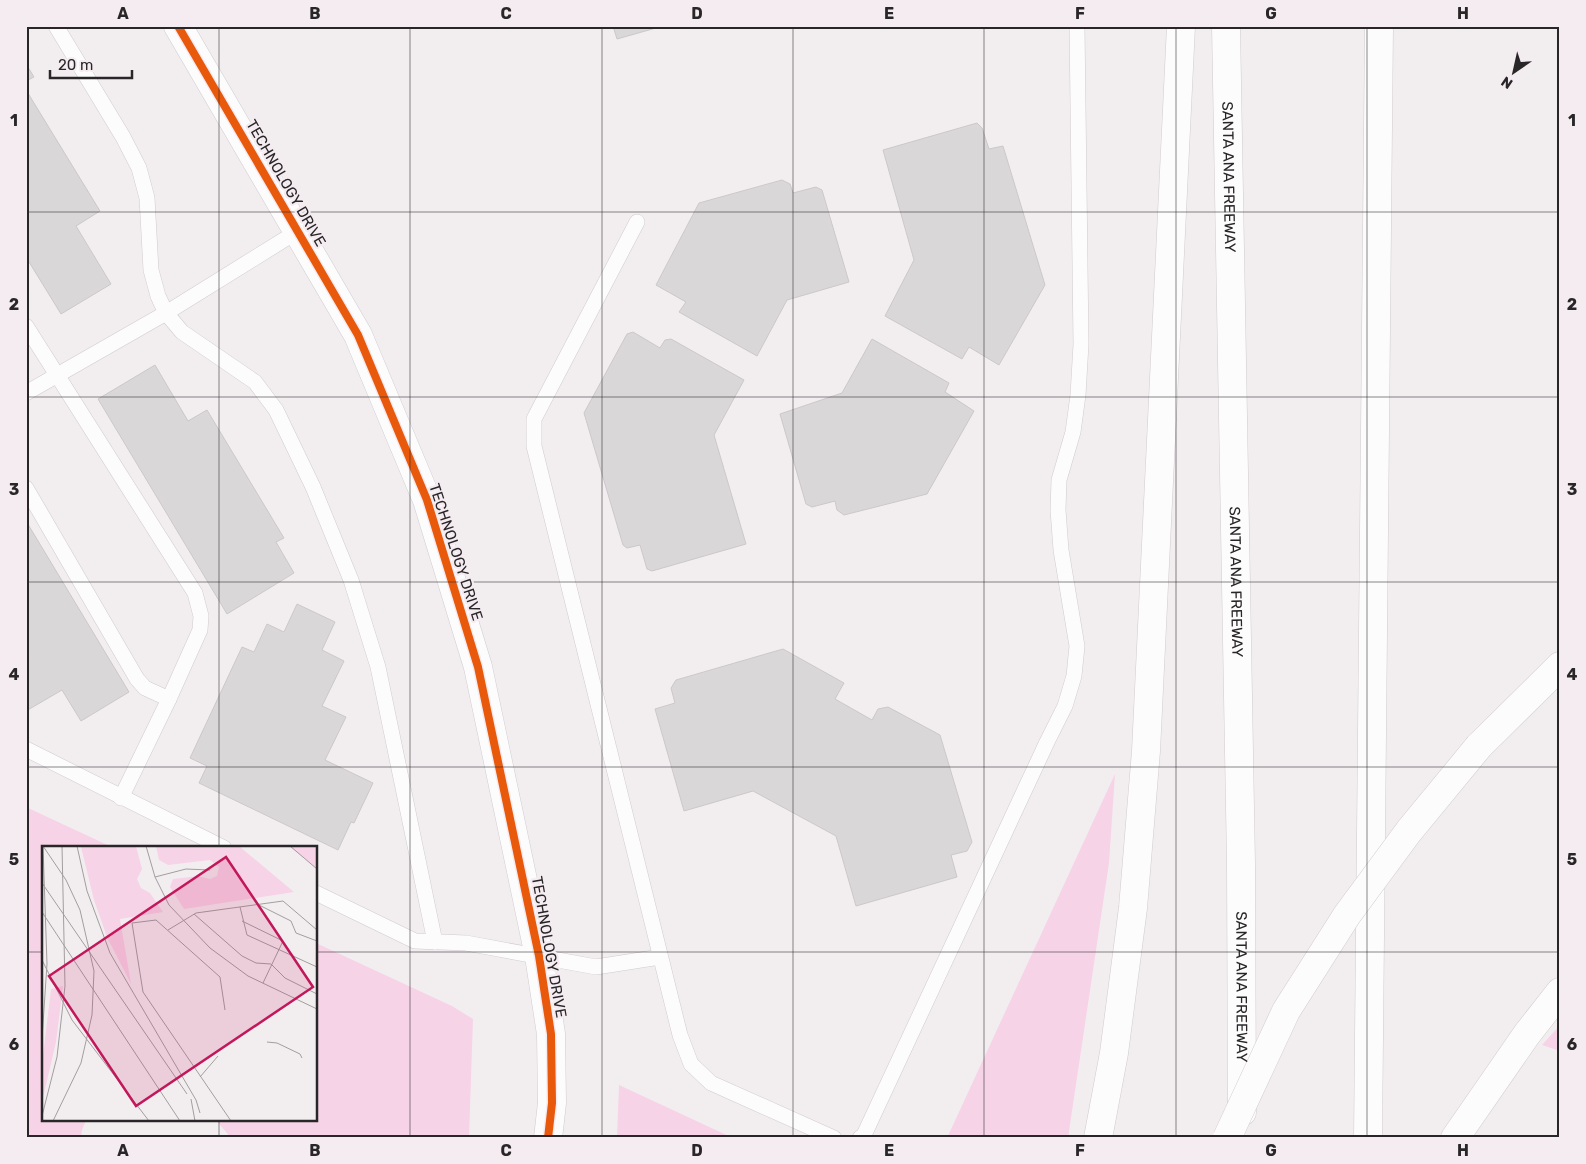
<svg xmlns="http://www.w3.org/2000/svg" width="1586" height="1164" viewBox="0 0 1586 1164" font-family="Rubik,sans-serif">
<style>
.green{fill:#f7d3e7}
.building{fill:#dad7d9;stroke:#ccc8ca}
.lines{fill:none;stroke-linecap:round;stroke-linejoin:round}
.lane-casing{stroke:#d0ccce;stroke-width:16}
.secondary-casing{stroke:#d0ccce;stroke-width:29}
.highway-casing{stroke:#d0ccce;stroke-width:29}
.lane{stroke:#fdfcfd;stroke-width:15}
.secondary{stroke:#fdfcfd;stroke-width:28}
.highway{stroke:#fdfcfd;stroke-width:28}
.highway-bridge-casing{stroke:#d0ccce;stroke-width:29;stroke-linecap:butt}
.highway-bridge{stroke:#fdfcfd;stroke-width:28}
.cycleway-casing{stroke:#f4ecf0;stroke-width:11}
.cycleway{stroke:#e8590c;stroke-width:8}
.grid{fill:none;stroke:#292628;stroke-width:1;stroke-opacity:0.55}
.labels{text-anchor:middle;stroke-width:4.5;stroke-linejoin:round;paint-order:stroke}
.street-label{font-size:15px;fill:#292628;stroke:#f4ecf0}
.inset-road{fill:none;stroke:#a29ea0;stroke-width:1}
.view{fill:#c2185b;fill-opacity:0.15;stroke:#c2185b;stroke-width:2.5}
.inset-edge{fill:none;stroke:#292628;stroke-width:2.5}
.neatline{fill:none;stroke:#292628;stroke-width:2}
.grid-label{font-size:16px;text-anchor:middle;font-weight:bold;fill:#292628}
</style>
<rect width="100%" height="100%" fill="#f2eef0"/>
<g class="green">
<polygon points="1115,774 1109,863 1068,1138 947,1138"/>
<polygon points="26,807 114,848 44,848 44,1120 86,1120 82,1130 81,1138 26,1138"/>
<polygon points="316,943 452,1006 473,1019 469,1138 231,1138 216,1120 316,1120"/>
<polygon points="1560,1025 1560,1051 1542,1045"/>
<polygon points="619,1085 733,1138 617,1138"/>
</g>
<g class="building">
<polygon points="613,26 663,26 617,39"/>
<polygon points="26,64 34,77 26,81"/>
<polygon points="26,90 100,211 76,226 111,284 61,314 26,257"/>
<polygon points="977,123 982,128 989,149 1003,146 1045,285 999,365 969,347 962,359 885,316 914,260 883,150"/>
<polygon points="782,180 790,184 793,193 816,187 822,190 849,282 787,300 757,356 679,312 686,302 656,285 699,203"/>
<polygon points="633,332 660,348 665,340 671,339 744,380 714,435 746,544 652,571 647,569 640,545 627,548 623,545 584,413 627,334"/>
<polygon points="872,339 949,383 945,392 974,411 927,494 844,515 837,510 835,501 812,507 806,504 780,414 842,393"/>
<polygon points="155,365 188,421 207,410 284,538 276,542 294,573 227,614 98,399"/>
<polygon points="26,521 129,692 81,721 62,690 26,711"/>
<polygon points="297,604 335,622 322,650 344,661 322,706 346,717 325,760 373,783 354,823 351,822 338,850 199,783 207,766 190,758 242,647 254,652 267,624 284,632"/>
<polygon points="783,649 844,683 835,699 872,720 878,709 888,707 940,735 972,842 967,851 951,855 957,877 856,906 836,836 753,791 684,811 655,709 675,703 671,688 676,680"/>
</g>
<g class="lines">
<defs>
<g id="lane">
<polyline points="56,26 123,137 139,168 147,198 151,270 158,296 166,313 182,332 255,382 276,410 313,487 351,580 378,667 435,942"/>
<polyline points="637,222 534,419 534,446 680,1035 691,1064 711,1083 834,1138"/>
<polyline points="26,326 195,593 201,616 200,630 169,699 121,798"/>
<polyline points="26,393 166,313 298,231"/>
<polyline points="26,488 137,679 145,688 169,699"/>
<polyline points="26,749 224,848"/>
<polyline points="316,893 415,941 466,943 596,967 660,957"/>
<polyline points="860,1138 864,1135 1047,742 1065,706 1074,676 1077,646 1061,550 1058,510 1059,480 1073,432 1078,395 1081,344 1077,26"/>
</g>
<polyline id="secondary" points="178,26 358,335 427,500 478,667 539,956 551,1034 552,1103 548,1138"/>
<g id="highway">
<path id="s1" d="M 1226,26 L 1241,864 L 1242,1112"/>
<polyline points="1479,746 1560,666"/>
<polyline points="1098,1138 1114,1053 1133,908 1146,751 1181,26"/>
<polyline points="1368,1138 1379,26"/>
<polyline points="1455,1138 1527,1034 1560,992"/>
</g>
</defs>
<use href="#lane" class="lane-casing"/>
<use href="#secondary" class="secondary-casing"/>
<use href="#highway" class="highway-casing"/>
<use href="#lane" class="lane"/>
<use href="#secondary" class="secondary"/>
<use href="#highway" class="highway"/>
<defs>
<polyline id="highway-bridge" points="1227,1138 1286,1011 1347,915 1409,831 1479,746"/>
</defs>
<use href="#highway-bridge" class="highway-bridge-casing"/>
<use href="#highway-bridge" class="highway-bridge"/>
<defs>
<polyline id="cycleway" points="178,26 358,335 427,500 478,667 539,956 551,1034 552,1103 548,1138"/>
</defs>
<use href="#cycleway" class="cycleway-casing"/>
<use href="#cycleway" class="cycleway"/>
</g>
<path class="grid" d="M 219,26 L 219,848M 410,26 L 410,1138M 602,26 L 602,1138M 793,26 L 793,1138M 984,26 L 984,1138M 1176,26 L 1176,1138M 1367,26 L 1367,1138M 26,212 L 1560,212M 26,397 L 1560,397M 26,582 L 1560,582M 26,767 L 1560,767M 26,952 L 44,952M 316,952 L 1560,952M 219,1120 L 219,1138"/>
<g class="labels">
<g class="street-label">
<text dy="5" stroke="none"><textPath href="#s1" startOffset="151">SANTA ANA FREEWAY</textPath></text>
<text transform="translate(286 183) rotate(60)" y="5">TECHNOLOGY DRIVE</text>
<text transform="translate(456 552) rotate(72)" y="5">TECHNOLOGY DRIVE</text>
<text dy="5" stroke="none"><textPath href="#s1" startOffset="556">SANTA ANA FREEWAY</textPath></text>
<text transform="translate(549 947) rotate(80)" y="5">TECHNOLOGY DRIVE</text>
<text dy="5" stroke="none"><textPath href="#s1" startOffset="961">SANTA ANA FREEWAY</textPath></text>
</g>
</g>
<g transform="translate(42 846)">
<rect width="275" height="275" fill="#f2eef0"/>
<path d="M 94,0 L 100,23 L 95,33 L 99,42 L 108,47 L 121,66 L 78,73 L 89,138 L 65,91 L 52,54 L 39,1 ZM 197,0 L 252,46 L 142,63 L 128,41 L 131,33 L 156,30 L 168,33 L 175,30 L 177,21 L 168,14 L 126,19 L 117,14 L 114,0 ZM 275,0 L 275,23 L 248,1 ZM 21,140 L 14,196 L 0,256 L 0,218 L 9,143 Z" fill="#f7d3e7"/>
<path class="inset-road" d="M 1,0 L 24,34 L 38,64 L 52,125 L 50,169 L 39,217 L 11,275M 35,0 L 45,45 L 68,107 L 154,254 L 158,267M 104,0 L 113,31 L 127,59 L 168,102 L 206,130 L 275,163M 248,0 L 275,23M 113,31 L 144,23 L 168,24M 0,37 L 145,248M 217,59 L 249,75 L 254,87 L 275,95M 198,61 L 205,89 L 275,121M 0,66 L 138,275M 152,68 L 200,110 L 214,117 L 229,118 L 243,132 L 275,148M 200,75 L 241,95 L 221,137M 126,84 L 154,67 L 241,55 L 275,84M 0,114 L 30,174 L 107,275M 183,164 L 178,131 L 114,74 L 90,77 L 101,146 L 189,275M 0,193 L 5,118 L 1,1M 225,196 L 235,197 L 258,208 L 260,212M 158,231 L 176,210M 149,253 L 153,275M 0,270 L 15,211 L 23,140 L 20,0"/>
<path class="view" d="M 184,11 L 271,141 L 94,260 L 7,130 Z"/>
<rect width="275" height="275" class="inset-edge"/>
</g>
<rect width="1586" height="1164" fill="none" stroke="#f4ecf0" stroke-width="55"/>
<g transform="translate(1514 72) rotate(214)" stroke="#f4ecf0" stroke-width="4" paint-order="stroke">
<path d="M0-4L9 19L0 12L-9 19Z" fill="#292628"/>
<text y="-8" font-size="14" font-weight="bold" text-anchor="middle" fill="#292628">N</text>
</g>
<path d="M50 70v8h82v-8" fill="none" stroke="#292628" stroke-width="2.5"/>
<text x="58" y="70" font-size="15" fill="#292628" stroke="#f4ecf0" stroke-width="4" paint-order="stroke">20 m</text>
<rect x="28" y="28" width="1530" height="1108" class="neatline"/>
<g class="grid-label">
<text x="123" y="19">A</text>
<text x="315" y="19">B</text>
<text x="506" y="19">C</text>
<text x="697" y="19">D</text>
<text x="889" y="19">E</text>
<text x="1080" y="19">F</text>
<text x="1271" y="19">G</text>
<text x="1463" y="19">H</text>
<text x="14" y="126">1</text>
<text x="1572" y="126">1</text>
<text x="14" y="310">2</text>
<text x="1572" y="310">2</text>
<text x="14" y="495">3</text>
<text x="1572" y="495">3</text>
<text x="14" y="680">4</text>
<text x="1572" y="680">4</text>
<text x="14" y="865">5</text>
<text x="1572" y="865">5</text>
<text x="14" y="1050">6</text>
<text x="1572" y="1050">6</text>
<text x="123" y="1156">A</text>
<text x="315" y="1156">B</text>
<text x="506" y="1156">C</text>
<text x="697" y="1156">D</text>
<text x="889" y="1156">E</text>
<text x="1080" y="1156">F</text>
<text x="1271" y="1156">G</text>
<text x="1463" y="1156">H</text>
</g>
</svg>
